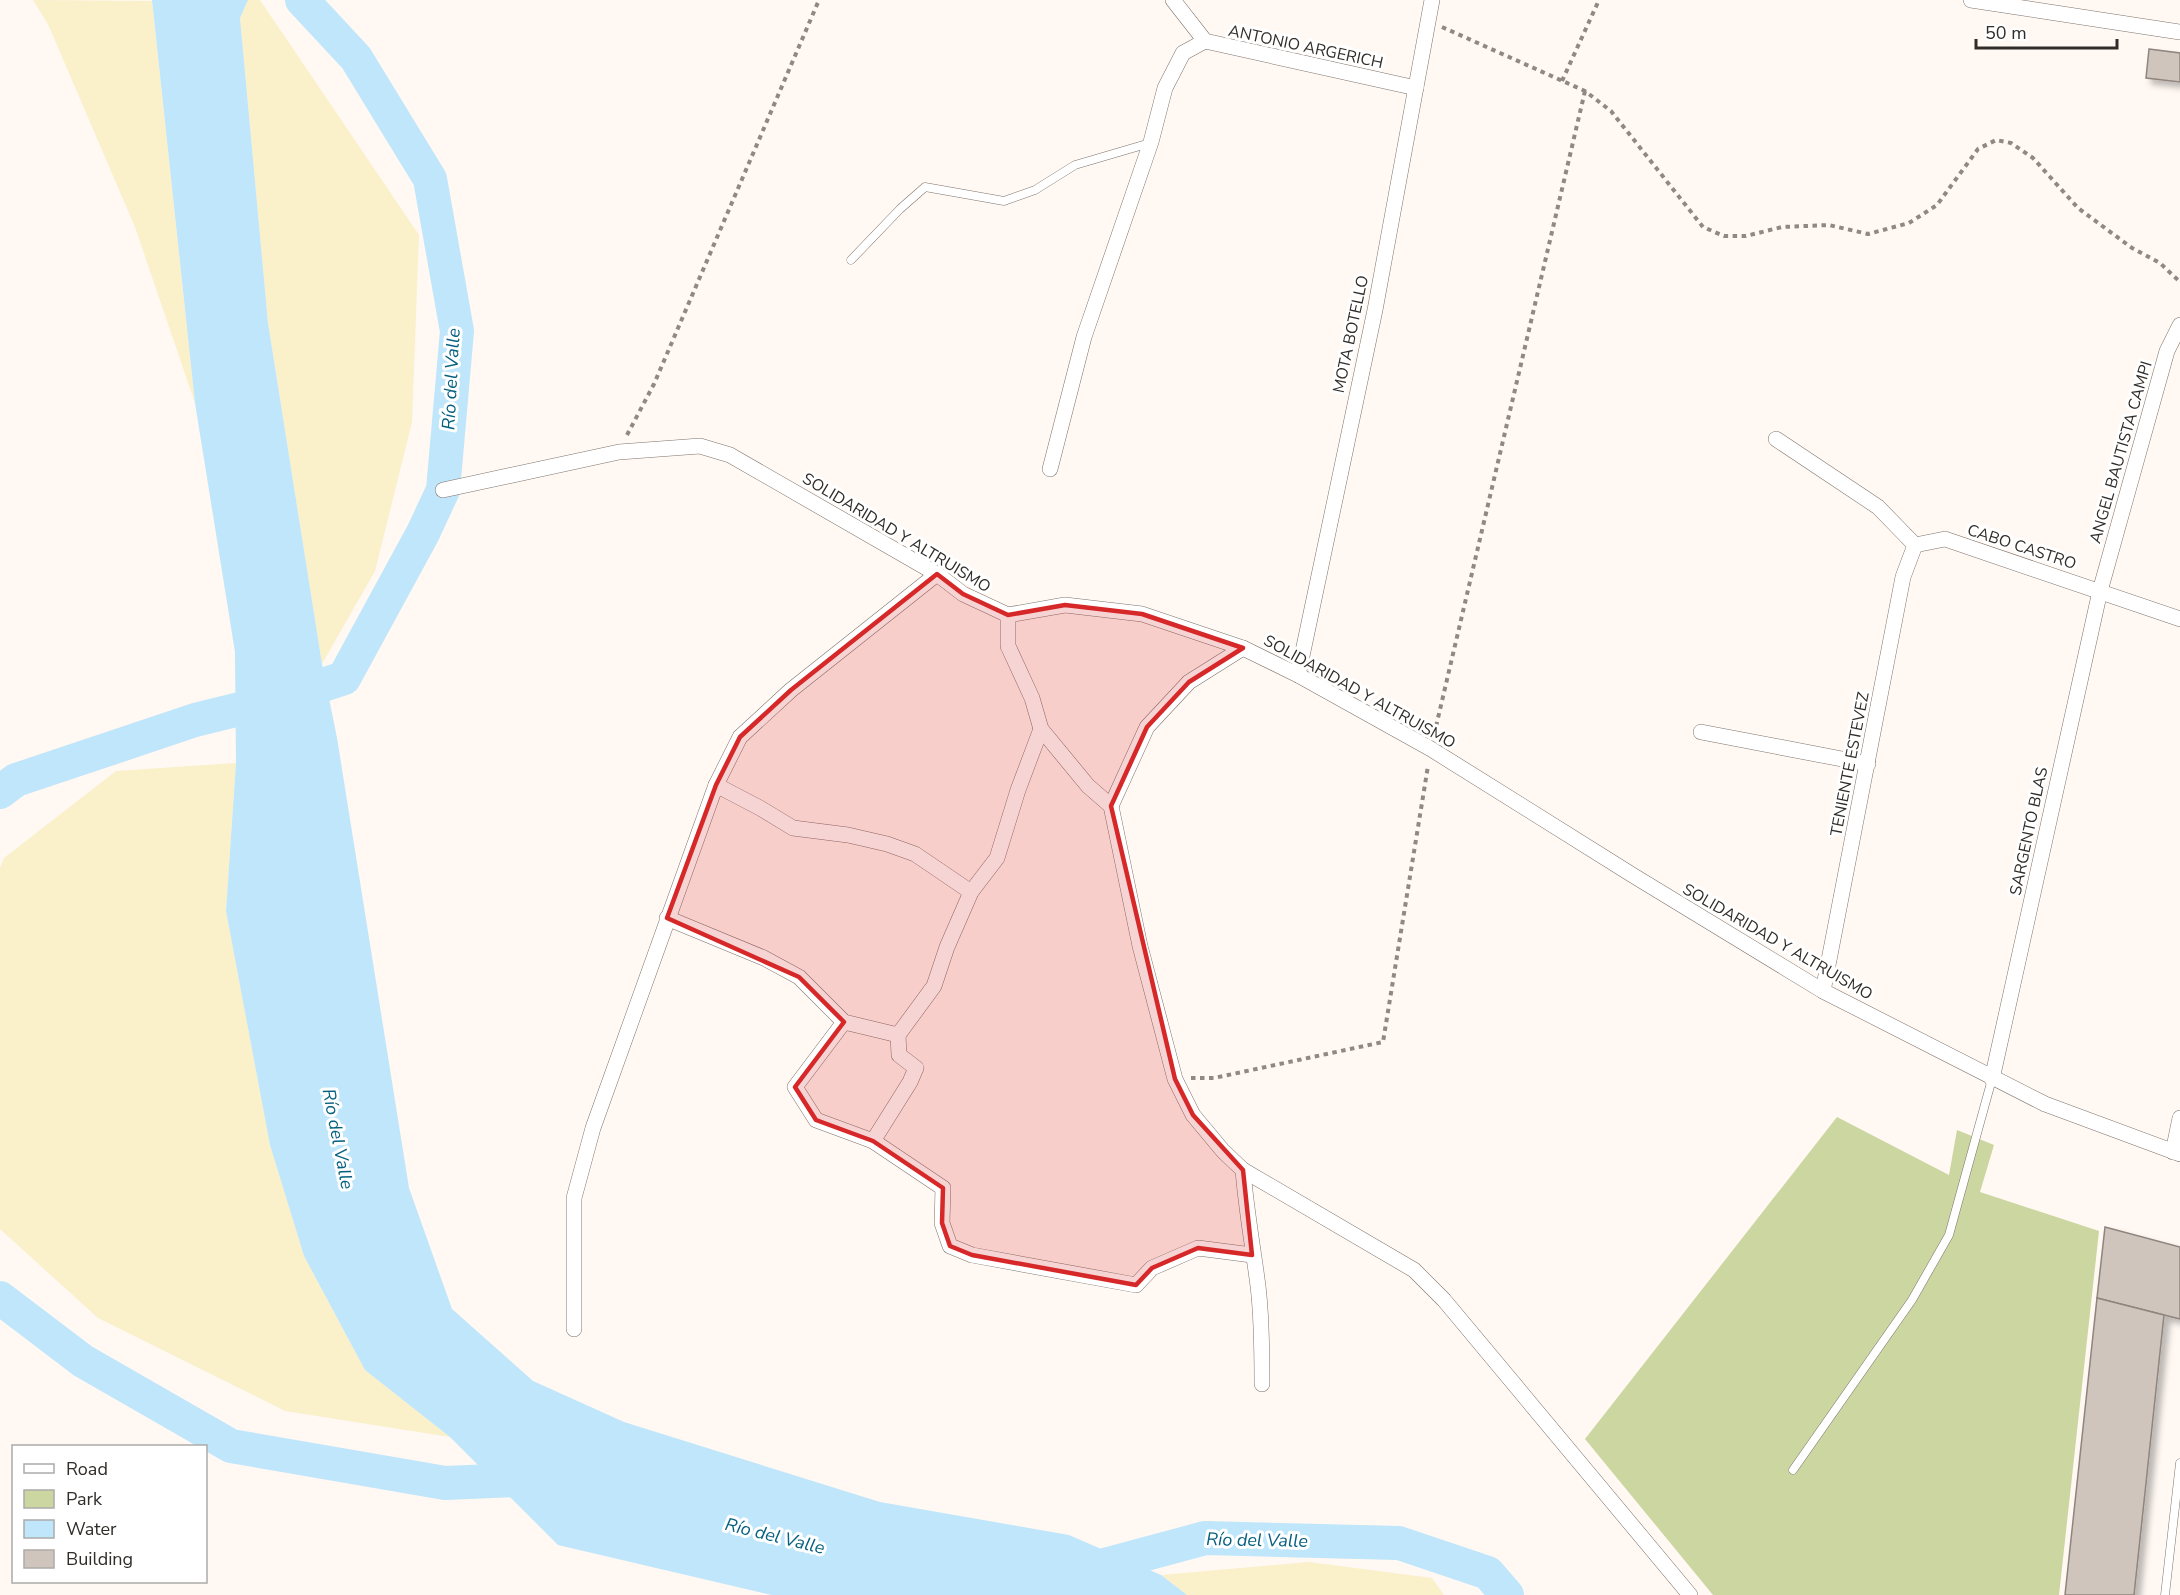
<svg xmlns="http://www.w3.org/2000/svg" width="2180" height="1595" viewBox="0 0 2180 1595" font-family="'Nunito Sans',sans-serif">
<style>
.green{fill:#cbd6a0}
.sand{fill:#faf0ca}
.water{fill:#bfe6fa}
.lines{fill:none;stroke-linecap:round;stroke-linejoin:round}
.river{stroke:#bfe6fa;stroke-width:34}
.building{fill:#d0c5bd;stroke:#8f857e;stroke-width:1.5;filter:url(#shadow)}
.service-casing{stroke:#7e746d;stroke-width:9}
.minor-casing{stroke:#7e746d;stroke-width:16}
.path{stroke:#8f8986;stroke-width:4;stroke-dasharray:4.5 4.5;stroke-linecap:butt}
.service{stroke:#fff;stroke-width:8}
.minor{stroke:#fff;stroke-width:15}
.marked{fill:#d62828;fill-opacity:0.2;stroke:#d62828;stroke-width:4.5;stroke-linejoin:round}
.labels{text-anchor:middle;stroke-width:6;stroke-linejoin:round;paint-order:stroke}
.street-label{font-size:16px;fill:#302c29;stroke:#fff}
.water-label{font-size:18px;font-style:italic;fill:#066080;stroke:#fff}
</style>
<defs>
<filter id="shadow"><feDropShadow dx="5.5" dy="5.5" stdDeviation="3" flood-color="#0004"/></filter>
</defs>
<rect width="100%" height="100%" fill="#fff8f3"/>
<polygon class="green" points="1837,1117 1949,1175 1957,1130 1994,1145 1980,1192 2099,1231 2059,1595 1713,1595 1585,1439"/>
<g class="sand">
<polygon points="33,0 152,1 195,403 135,227 48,24"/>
<polygon points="248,0 260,0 419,235 412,422 375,571 322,664 268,323 240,18"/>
<polygon points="236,763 226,911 270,1145 304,1256 365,1370 450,1437 285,1411 98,1318 0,1229 0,868 4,858 116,771"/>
<polygon points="1309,1562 1432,1578 1444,1595 1187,1595 1161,1575"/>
</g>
<polygon class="water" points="152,0 248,0 240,18 268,323 322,664 337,738 409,1188 452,1309 533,1381 624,1422 880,1502 1069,1535 1161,1575 1187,1595 772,1595 558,1545 450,1437 365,1370 304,1256 270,1145 226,911 236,763 235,652 195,403"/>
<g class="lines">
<g class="river">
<polyline points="0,792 16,780 195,720 284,698 344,678 423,533 443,490 457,331 430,179 356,58 302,0"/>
<polyline points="0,1298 83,1361 231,1446 445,1483 541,1479"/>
<polyline points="1079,1572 1205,1538 1399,1543 1488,1573 1507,1595"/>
</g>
</g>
<g class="building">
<polygon points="2149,49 2180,53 2180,82 2146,78"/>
<polygon points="2105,1227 2180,1247 2180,1319 2097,1298"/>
<polygon points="2097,1298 2164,1315 2134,1595 2065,1595"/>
</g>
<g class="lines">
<defs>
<g id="service">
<polyline points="851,260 900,209 925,187 1004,201 1035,190 1075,165 1150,143"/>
<polyline points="1793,1470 1912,1300 1949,1235 1992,1079"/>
<polyline points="2165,1595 2180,1463"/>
</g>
<g id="minor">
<polyline points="1173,0 1205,41 1416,88"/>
<polyline points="1971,0 2180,32"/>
<polyline points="1776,439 1878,507 1915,545"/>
<polyline points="1050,469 1084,337 1151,142 1165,88 1183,53 1205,41"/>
<polyline points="443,490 619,452 700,446 730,455 937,574 963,594 1008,615 1065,605 1142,614 1243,648 1298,675 1431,749 1634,876 1823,991 2045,1104 2180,1154"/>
<polyline points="1915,545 1945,539 2180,619"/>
<polyline points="1008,615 1008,646 1032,698 1041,729 1088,786 1111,806 1140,946 1175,1079 1193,1115 1223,1151 1243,1170 1414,1270 1444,1300 1690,1595"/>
<polyline points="1298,675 1375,310 1432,0"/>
<polyline points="1701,732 1868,764"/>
<polyline points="716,785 760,808 793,828 848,835 887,844 915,854 971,892"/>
<polyline points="1111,806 1147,727 1189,682 1243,648"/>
<polyline points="667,918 764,958 799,977 844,1022 898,1035 934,986 947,947 971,892 997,858 1018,790 1041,729"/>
<polyline points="1823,991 1903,577 1915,545"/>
<polyline points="844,1022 795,1087 816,1120 873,1141"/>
<polyline points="898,1035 899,1055 916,1068 910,1082 873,1141 943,1188 942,1223 950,1246 972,1255 1136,1285 1152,1268 1198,1248 1252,1255"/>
<polyline points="1992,1079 2100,591 2167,351 2180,325"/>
<polyline points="2173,1152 2180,1118"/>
<path d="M 1243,1170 C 1246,1209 1253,1247 1258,1286 C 1262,1319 1262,1352 1262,1384"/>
<polyline points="574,1329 574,1198 593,1128 716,785 740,737 791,690 937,574"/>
</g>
</defs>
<use href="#service" class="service-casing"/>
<use href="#minor" class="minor-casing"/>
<g class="path">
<polyline points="1442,27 1585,91 1611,111 1703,227 1724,236 1746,236 1782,227 1829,225 1868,234 1909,223 1937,205 1978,149 1996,140 2011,143 2033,158 2078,208 2132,248 2160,263 2180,282"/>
<polyline points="1562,81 1599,0"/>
<polyline points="627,435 654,384 819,0"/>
<polyline points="1434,735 1585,91"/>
<polyline points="1191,1078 1214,1078 1383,1042 1428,766"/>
</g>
<use href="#service" class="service"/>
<use href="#minor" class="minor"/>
</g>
<path class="marked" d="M 937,574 L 963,594 L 1008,615 L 1065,605 L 1142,614 L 1243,648 L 1189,682 L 1147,727 L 1111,806 L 1175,1079 L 1193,1115 L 1243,1170 L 1252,1255 L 1198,1248 L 1152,1268 L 1136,1285 L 972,1255 L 950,1246 L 942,1223 L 943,1188 L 873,1141 L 816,1120 L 795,1087 L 844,1022 L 799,977 L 667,918 L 716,785 L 740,737 L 791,690 Z"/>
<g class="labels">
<g class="street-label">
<text transform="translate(1306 46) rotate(12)" y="6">ANTONIO ARGERICH</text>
<text transform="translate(1350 334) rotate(-78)" y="6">MOTA BOTELLO</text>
<text transform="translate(2120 452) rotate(-74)" y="6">ANGEL BAUTISTA CAMPI</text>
<text transform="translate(897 532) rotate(31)" y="6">SOLIDARIDAD Y ALTRUISMO</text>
<text transform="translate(2022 546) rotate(18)" y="6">CABO CASTRO</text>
<text transform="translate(1360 691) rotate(29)" y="6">SOLIDARIDAD Y ALTRUISMO</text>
<text transform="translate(1849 764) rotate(-79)" y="6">TENIENTE ESTEVEZ</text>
<text transform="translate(2028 831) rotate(-78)" y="6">SARGENTO BLAS</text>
<text transform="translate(1778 941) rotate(30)" y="6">SOLIDARIDAD Y ALTRUISMO</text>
</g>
<g class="water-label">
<text transform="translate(451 379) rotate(-87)" y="6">Río del Valle</text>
<text transform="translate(338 1139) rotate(79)" y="6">Río del Valle</text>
<text transform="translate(775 1536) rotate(14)" y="6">Río del Valle</text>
<text transform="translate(1257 1540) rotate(1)" y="6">Río del Valle</text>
</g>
</g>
<rect x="12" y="1445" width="195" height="138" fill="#ffffff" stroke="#acaba9" stroke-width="1.5"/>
<rect x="24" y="1464" width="30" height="9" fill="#ffffff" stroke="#acaba9" stroke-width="1.5"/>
<text x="66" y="1475" font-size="18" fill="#302c29">Road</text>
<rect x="24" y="1490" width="30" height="18" fill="#cbd6a0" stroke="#acaba9" stroke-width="1.5"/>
<text x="66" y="1505" font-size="18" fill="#302c29">Park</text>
<rect x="24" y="1520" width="30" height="18" fill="#bfe6fa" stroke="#acaba9" stroke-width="1.5"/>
<text x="66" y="1535" font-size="18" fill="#302c29">Water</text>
<rect x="24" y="1550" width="30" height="18" fill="#d0c5bd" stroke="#acaba9" stroke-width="1.5"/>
<text x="66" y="1565" font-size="18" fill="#302c29">Building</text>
<path d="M1976 39v9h141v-9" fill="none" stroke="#302c29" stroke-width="3"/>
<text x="1985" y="39" font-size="18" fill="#302c29" stroke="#ffffff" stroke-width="4.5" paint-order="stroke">50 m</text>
</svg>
